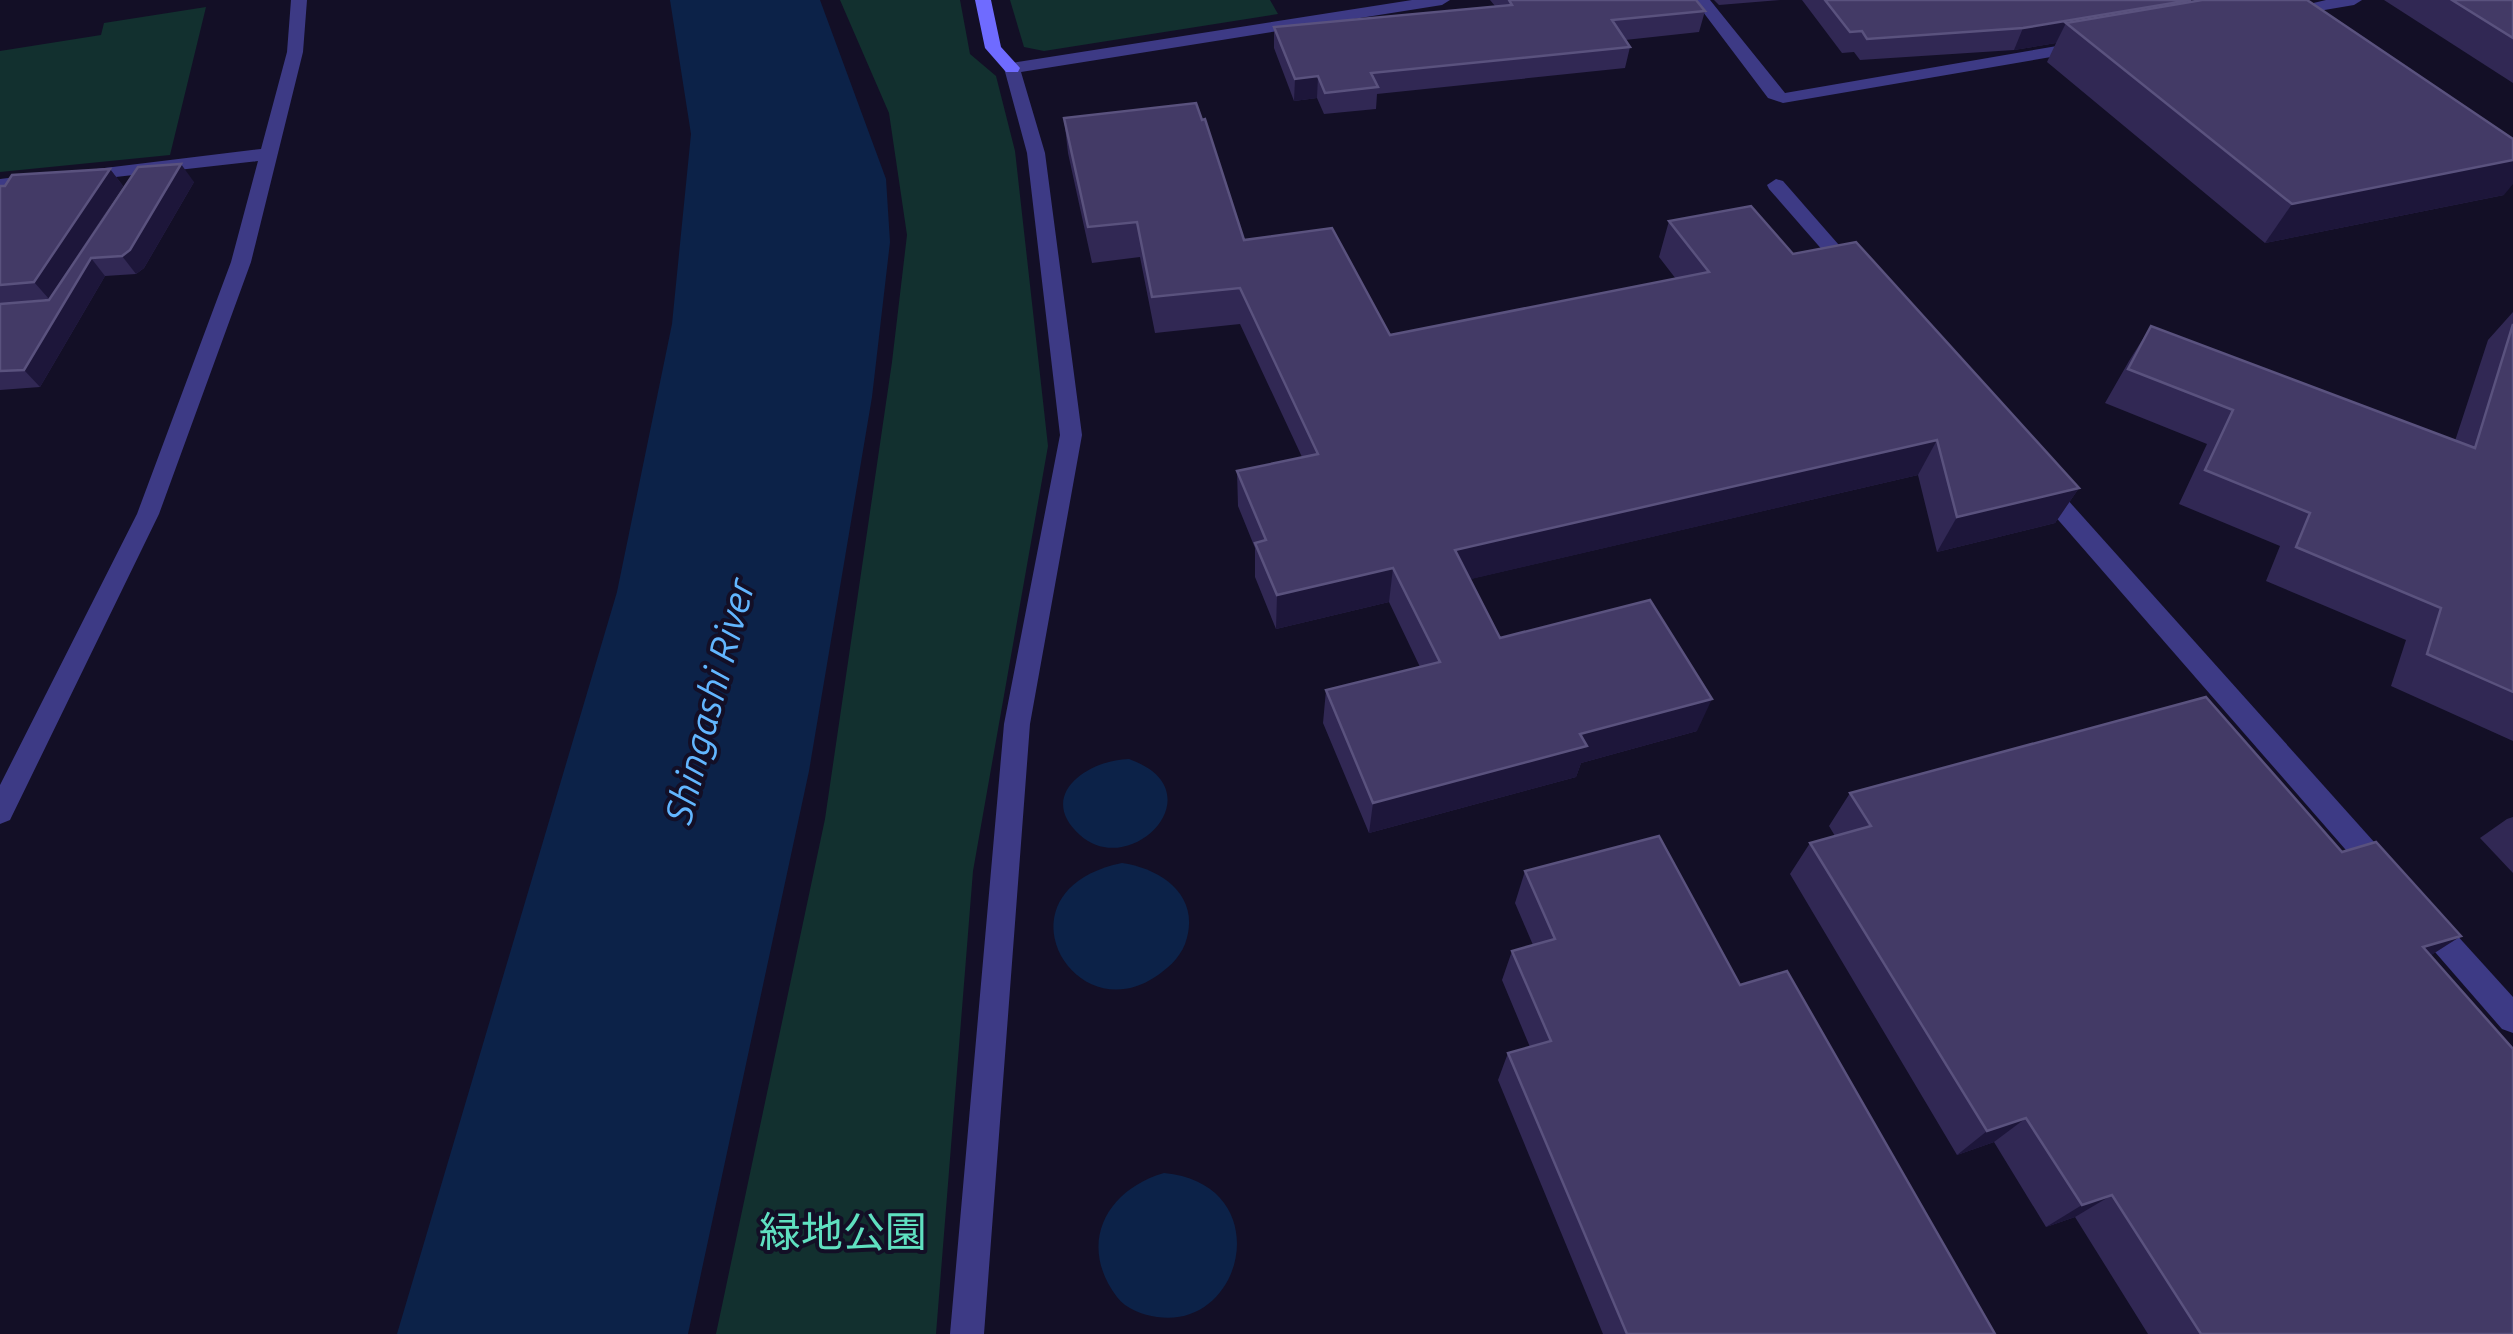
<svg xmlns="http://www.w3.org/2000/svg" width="2513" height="1334" viewBox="0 0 2513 1334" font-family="Ubuntu,'Noto Sans JP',sans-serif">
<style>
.green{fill:#12302f}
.water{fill:#0c2248}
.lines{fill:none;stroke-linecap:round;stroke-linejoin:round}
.lane{fill:#3d3a85;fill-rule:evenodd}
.street{fill:#3d3a85;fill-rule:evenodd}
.secondary{fill:#6f6bff;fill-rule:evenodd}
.wall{fill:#312854}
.shaded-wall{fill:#1d163a}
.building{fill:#433a66;stroke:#5a527e;stroke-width:2.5}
.labels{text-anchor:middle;stroke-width:8;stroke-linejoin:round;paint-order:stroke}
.water-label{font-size:38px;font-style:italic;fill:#62b6ff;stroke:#130f26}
.near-park-label{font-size:42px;fill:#5fe0c0;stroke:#130f26}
</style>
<rect width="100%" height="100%" fill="#130f26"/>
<g class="green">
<polygon points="840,0 960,0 970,54 996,76 1015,151 1048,446 973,871 936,1334 716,1334 825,819 892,362 907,235 889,113"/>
<polygon points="1010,0 1270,0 1278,14 1044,51 1024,47"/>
<polygon points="206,7 170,155 0,172 0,51 101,35 104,23"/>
</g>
<g class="water">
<polygon points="670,0 820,0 886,179 890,242 872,397 809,771 688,1334 397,1334 617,592 672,324 691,134"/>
<path d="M 1129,759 C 1219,791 1130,881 1080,835 C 1036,796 1087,760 1129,759 Z"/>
<path d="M 1122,863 C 1163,869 1202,897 1185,944 C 1179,959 1167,969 1155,977 C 1072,1032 992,890 1122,863 Z"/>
<path d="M 1164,1173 C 1278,1184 1245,1330 1157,1317 C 1143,1315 1126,1309 1117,1297 C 1077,1244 1106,1190 1164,1173 Z"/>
</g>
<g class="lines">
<g class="lane">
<polygon points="1776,179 1783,181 1859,268 1859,276 1845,276 1769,189 1767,185"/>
<polygon points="2041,477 2049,479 2392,862 2396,871 2392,880 2382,883 2372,880 2033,491 2030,485 2033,479"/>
<polygon points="2425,907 2435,911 2513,997 2513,1033 2502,1029 2415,929 2411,920 2415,911"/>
</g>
<g class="street">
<polygon points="291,0 307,0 303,52 251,262 159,514 10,820 0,824 0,785 137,514 231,262 258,161 80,181 71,176 80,171 261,149 287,52"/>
<polygon points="1412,0 1450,0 1442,5 1021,72 1045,153 1082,435 1030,724 984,1334 950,1334 1004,724 1060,435 1027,153 1004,68 1012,63"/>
<polygon points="1694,0 1710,0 1785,93 2086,41 2094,46 2086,51 1783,103 1768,98"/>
<polygon points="2326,0 2362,0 2354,5 2283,17 2275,12"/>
<polygon points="40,174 49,180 46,184 0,191 0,179"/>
</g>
<polygon class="secondary" points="975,0 991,0 1001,47 1020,68 1018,72 1006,72 985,48"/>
</g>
<g class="wall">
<polygon points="1490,0 1696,0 1705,11 1699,32 1625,40 1630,47 1625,68 1377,94 1376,109 1324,114 1317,98 1294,101 1274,48 1274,27 1495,6"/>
<polygon points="1714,0 1780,0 1719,5"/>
<polygon points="1802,0 2307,0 2504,195 2265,243 2047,62 2056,43 2014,50 1860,60 1854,52 1842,53"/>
<polygon points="2384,0 2513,0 2513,83"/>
<polygon points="1064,118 1244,240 1390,335 1676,279 1659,257 1669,221 1793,254 2079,488 2055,523 1937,552 1918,475 1470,579 1500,638 1697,731 1581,763 1576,777 1369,833 1323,723 1326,690 1420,667 1389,602 1276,629 1255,577 1255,548 1238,506 1237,471 1302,457 1240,324 1155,333 1140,257 1092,263 1068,153"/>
<polygon points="138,167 194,182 144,268 136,274 105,276 40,387 0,390 0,304 49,300"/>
<polygon points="110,169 123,186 49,299 0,304 0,186"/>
<polygon points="2513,312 2513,741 2391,686 2406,640 2266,581 2280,546 2179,504 2207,444 2105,403 2129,361 2151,326 2455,441 2488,340"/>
<polygon points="1850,793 2342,852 2461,936 2431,955 2513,1334 2148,1334 2075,1217 2046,1227 1994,1142 1957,1155 1790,874 1810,843 1835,836 1829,826"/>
<polygon points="2513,817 2513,873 2480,838 2507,819"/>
<polygon points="1525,871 1740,985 1995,1334 1603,1334 1498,1080 1508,1053 1530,1047 1502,980 1512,951 1533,945 1515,903"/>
</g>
<g class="shaded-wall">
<polygon points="2191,0 2249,0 2066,23 2056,43 2014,50 2023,28"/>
<polygon points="1318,76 1317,98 1294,101 1295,79"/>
<polygon points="2513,160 2513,184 2504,195 2265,243 2292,204"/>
<polygon points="181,164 194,182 144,268 136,274 122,256"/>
<polygon points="110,169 123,186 49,299 34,282"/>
<polygon points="91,258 105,276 40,387 24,370"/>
<polygon points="1937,440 1918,475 1450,584 1455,550"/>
<polygon points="2079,488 2055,523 1937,552 1957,517"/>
<polygon points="1393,568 1389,602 1276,629 1277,595"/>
<polygon points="1712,699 1697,731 1581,763 1576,777 1369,833 1373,803 1580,734"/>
<polygon points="2461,936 2414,966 2423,947"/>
<polygon points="2026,1118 1994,1142 1957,1155 1987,1131"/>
<polygon points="2112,1195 2075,1217 2046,1227 2082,1205"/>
</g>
<g class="building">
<polygon points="1509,0 1696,0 1705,11 1612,20 1630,47 1371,73 1378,87 1325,93 1318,76 1295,79 1274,27 1512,5"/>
<polygon points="1825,0 2191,0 2023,28 1867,39 1862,31 1850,32"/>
<polygon points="2202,0 2307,0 2513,139 2513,160 2292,204 2066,23"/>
<polygon points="2452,0 2513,0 2513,38"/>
<polygon points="1196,103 1202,120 1205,119 1244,240 1332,228 1390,335 1709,272 1669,221 1751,206 1793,254 1856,242 2079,488 1957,517 1937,440 1455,550 1500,638 1650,600 1712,699 1580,734 1587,746 1373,803 1326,690 1440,662 1393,568 1277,595 1255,543 1266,540 1237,471 1318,454 1240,288 1152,297 1137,222 1088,227 1064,118"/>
<polygon points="181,164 130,250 122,256 91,258 24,370 0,371 0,304 49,300 138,167"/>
<polygon points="110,169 34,282 0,285 0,186 5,186 12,175"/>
<polygon points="2513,324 2513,692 2427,654 2441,608 2296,547 2310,513 2205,470 2233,410 2128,369 2151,326 2475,448"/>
<polygon points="2206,697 2342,852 2376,842 2461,936 2423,947 2513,1049 2513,1334 2201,1334 2112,1195 2082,1205 2026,1118 1987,1131 1810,843 1871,826 1850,793"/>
<polygon points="1659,836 1740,985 1787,971 1995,1334 1627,1334 1508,1053 1551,1041 1512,951 1555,939 1525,871"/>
</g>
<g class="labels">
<g class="water-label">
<text transform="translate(710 701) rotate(-75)" y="13">Shingashi River</text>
</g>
<g class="near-park-label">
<text x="843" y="1247">緑地公園</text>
</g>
</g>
</svg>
